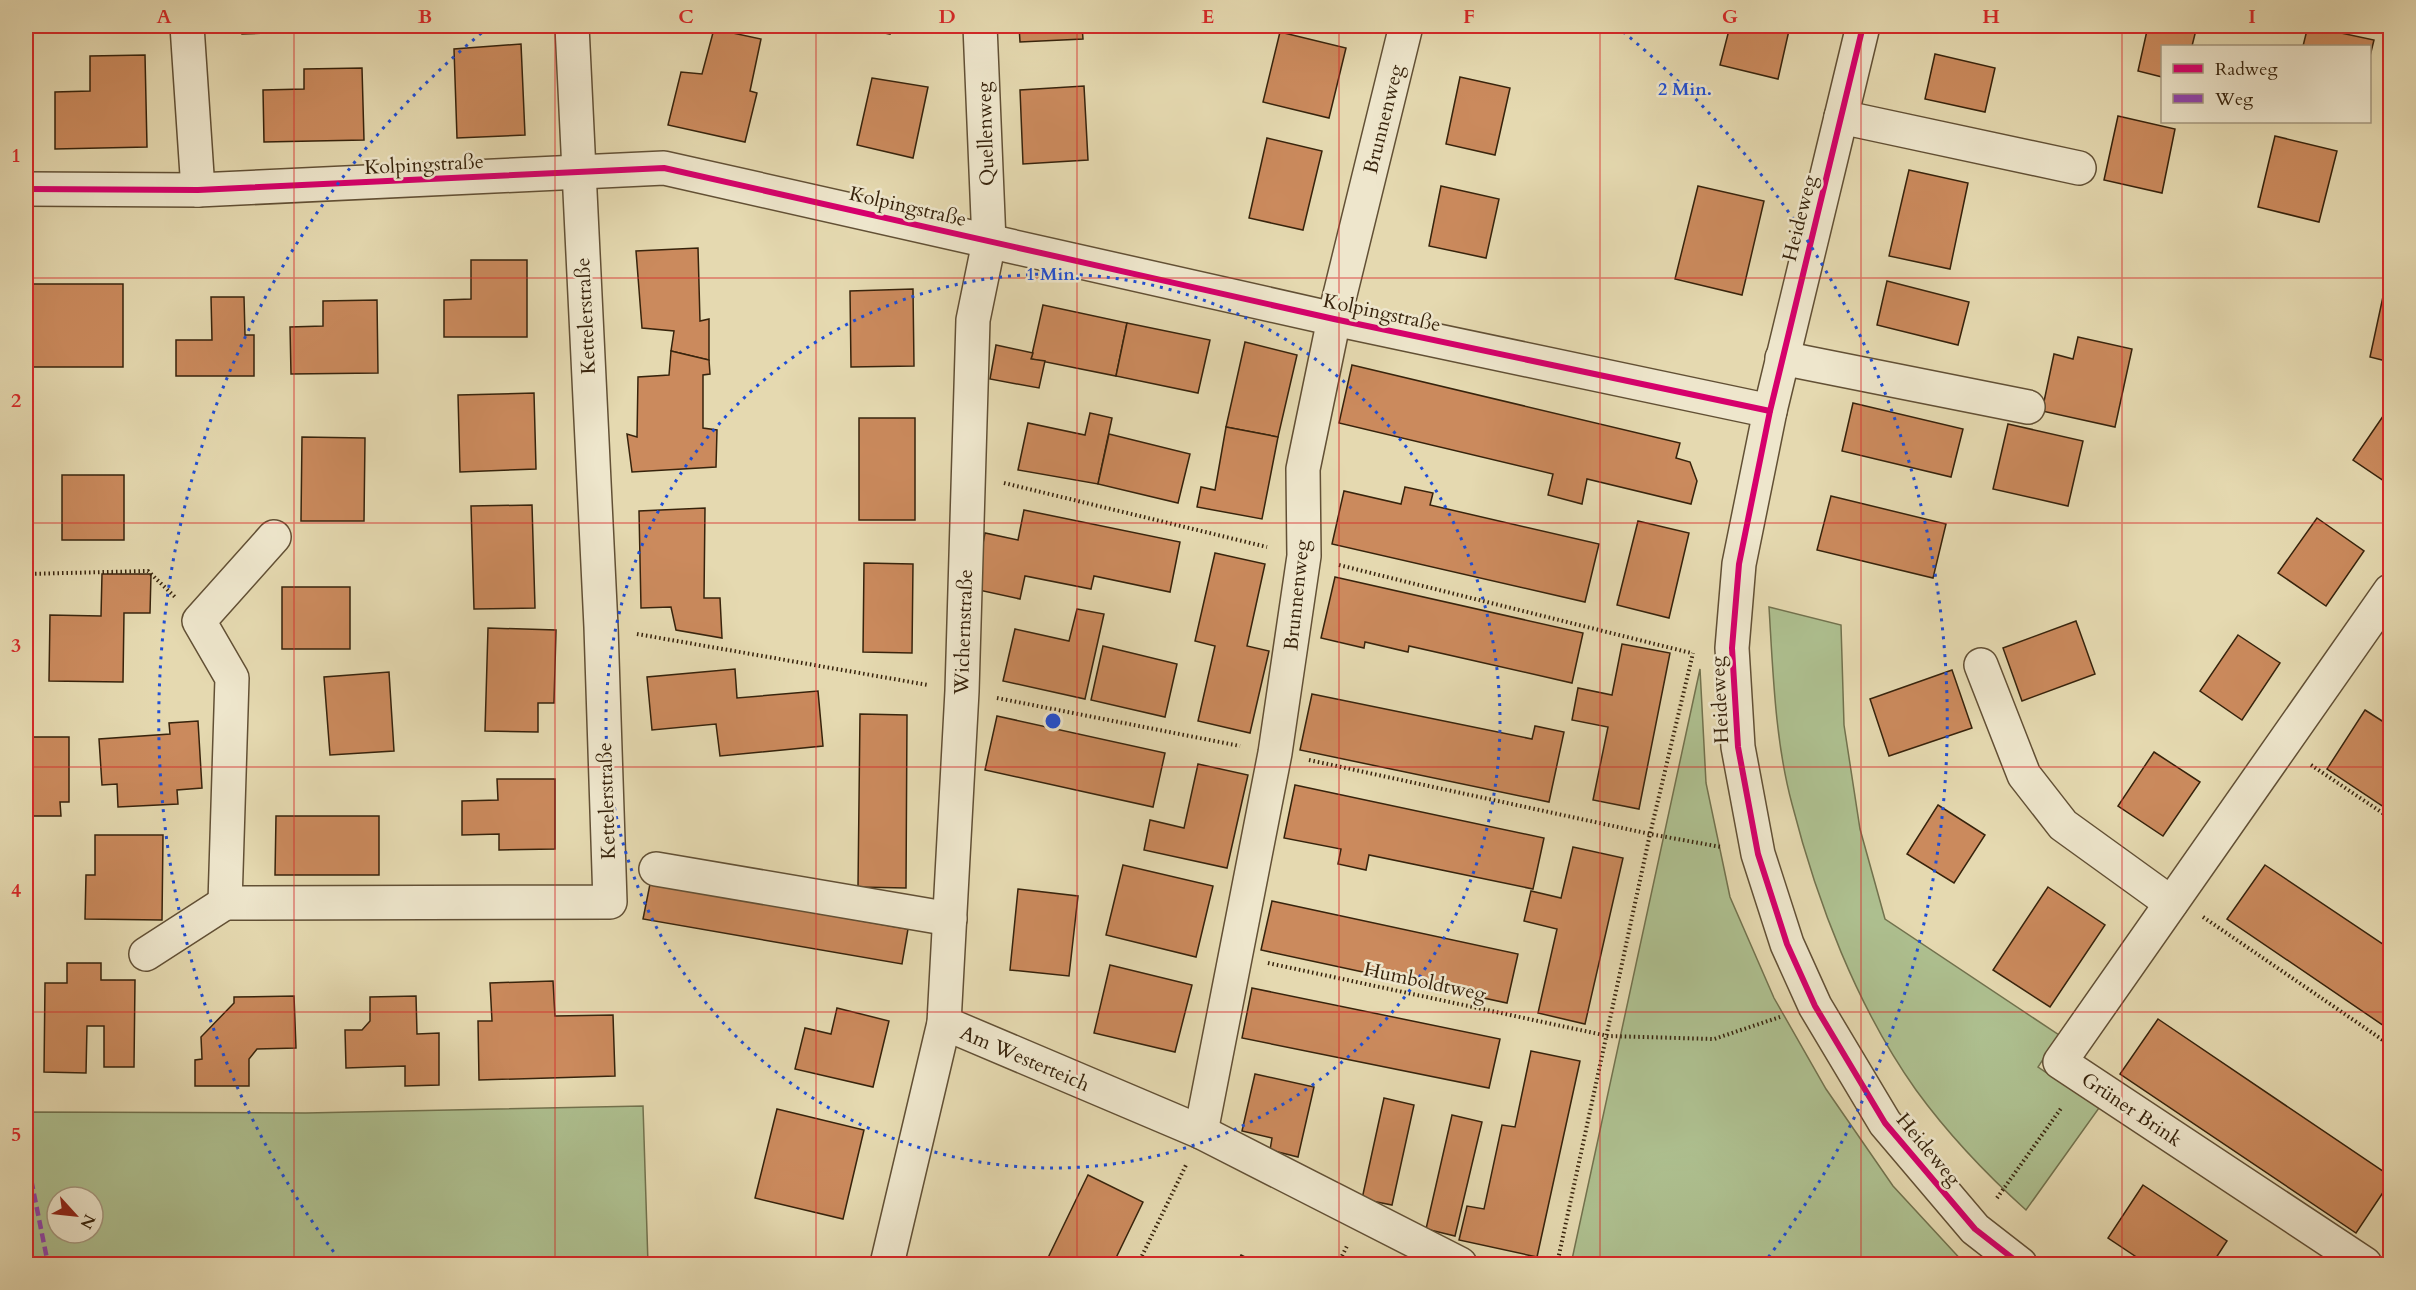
<svg xmlns="http://www.w3.org/2000/svg" width="2416" height="1290" viewBox="0 0 2416 1290" font-family="Cardo,serif">
<style>
.green{fill:#aec090;stroke:#72724e;stroke-width:1.5;fill-rule:evenodd}
.building{fill:#cb8a5d;stroke:#37230c;stroke-width:1.5}
.lines{fill:none;stroke-linecap:round;stroke-linejoin:round}
.minor-casing{stroke:#625035;stroke-width:36}
.path{stroke:#37230c;stroke-width:4;stroke-dasharray:1.5 3;stroke-linecap:butt}
.minor{stroke:#eee6cc;stroke-width:33}
.quiet{stroke:#8e44ad;stroke-width:4.5;stroke-dasharray:9 4.5;stroke-linecap:butt}
.cycleway-casing{stroke:#eee6cc;stroke-width:10}
.cycleway{stroke:#d6006c;stroke-width:6}
.grid{fill:none;stroke:#d62828;stroke-width:1.5;stroke-opacity:0.55}
.ring{fill:none;stroke:#1d4ed8;stroke-width:3;stroke-dasharray:3 6}
.labels{text-anchor:middle;stroke-width:5;stroke-linejoin:round;paint-order:stroke}
.street-label{font-size:20px;fill:#37230c;stroke:#eee6cc}
.centre{fill:#1d4ed8;stroke:#eee6cc;stroke-width:3}
.ring-label{font-size:18px;text-anchor:middle;font-weight:bold;fill:#1d4ed8;stroke:#eee6cc;stroke-width:5;stroke-linejoin:round;paint-order:stroke}
.neatline{fill:none;stroke:#d62828;stroke-width:2}
.grid-label{font-size:20px;text-anchor:middle;font-weight:bold;fill:#d62828}
</style>
<rect width="100%" height="100%" fill="#e5d9b0"/>
<filter id="stains"><feTurbulence type="fractalNoise" baseFrequency=".00333" numOctaves="4"/><feColorMatrix values="0 0 0 0 .2 0 0 0 0 .09 0 0 0 0 .02 0 0 0 .5 -.17"/></filter>
<radialGradient id="worn" r=".72"><stop offset=".6" stop-color="#630" stop-opacity="0"/><stop offset="1" stop-color="#630" stop-opacity=".3"/></radialGradient>
<g class="green">
<path d="M 1769,607 L 1841,625 L 1844,725 L 1860,829 L 1885,919 L 2059,1035 L 2038,1067 L 2099,1108 L 2026,1210 C 1986,1174 1948,1134 1916,1090 C 1857,1007 1817,902 1792,804 C 1775,741 1773,672 1769,607 Z"/>
<polygon points="1700,669 1706,783 1730,897 1774,998 1826,1089 1893,1186 1965,1264 1571,1264"/>
<path d="M 643,1106 L 648,1264 L 26,1264 L 26,1112 L 306,1113 ZM 57,1197 L 93,1197 L 93,1233 L 57,1233 Z"/>
</g>
<g class="building">
<polygon points="241,26 349,26 350,30 242,34"/>
<polygon points="850,26 892,26 890,34"/>
<polygon points="1019,26 1082,26 1083,39 1020,42"/>
<polygon points="1730,26 1790,26 1778,79 1720,65"/>
<polygon points="2148,26 2197,26 2192,46 2162,46 2162,77 2138,71"/>
<polygon points="2308,26 2374,40 2370,56 2370,46 2303,46"/>
<polygon points="714,29 761,39 750,91 757,93 745,142 668,125 681,72 702,74"/>
<polygon points="1280,32 1346,48 1329,118 1263,102"/>
<polygon points="521,44 525,135 457,138 454,49"/>
<polygon points="1935,54 1995,68 1985,112 1925,99"/>
<polygon points="145,55 147,147 55,149 55,92 90,91 90,56"/>
<polygon points="362,68 364,140 264,142 263,90 304,89 304,69"/>
<polygon points="1460,77 1510,88 1495,155 1446,144"/>
<polygon points="872,78 928,87 913,158 857,145"/>
<polygon points="1084,86 1088,160 1023,164 1020,90"/>
<polygon points="2118,116 2175,129 2162,193 2104,180"/>
<polygon points="2275,136 2337,151 2319,222 2258,207"/>
<polygon points="1267,138 1322,151 1303,230 1249,218"/>
<polygon points="1909,170 1968,183 1950,269 1889,256"/>
<polygon points="1441,186 1499,199 1486,258 1429,246"/>
<polygon points="1698,186 1764,201 1742,295 1675,279"/>
<polygon points="698,248 700,321 709,319 709,360 671,351 674,331 642,328 636,251"/>
<polygon points="471,260 527,260 527,337 444,337 444,300 471,299"/>
<polygon points="2387,278 2390,278 2390,362 2370,357"/>
<polygon points="1887,281 1969,302 1958,345 1877,325"/>
<rect x="31" y="284" width="92" height="83"/>
<polygon points="913,289 914,366 851,367 850,291"/>
<polygon points="211,297 244,297 245,335 254,335 254,376 176,376 176,340 212,340"/>
<polygon points="377,300 378,373 291,374 290,327 323,326 323,301"/>
<polygon points="1043,305 1127,323 1116,376 1031,359"/>
<polygon points="1127,323 1210,340 1198,393 1116,376"/>
<polygon points="2078,337 2132,349 2115,427 2042,411 2054,354 2073,359"/>
<polygon points="1245,342 1297,355 1278,437 1226,427"/>
<polygon points="996,345 1033,353 1031,359 1045,361 1039,388 990,379"/>
<polygon points="671,351 709,360 710,374 703,375 703,428 717,430 716,467 632,472 627,434 637,437 638,377 669,375"/>
<polygon points="1352,365 1680,443 1676,458 1690,462 1697,481 1691,504 1587,479 1582,504 1548,495 1553,474 1339,423"/>
<polygon points="534,393 536,469 460,472 458,395"/>
<polygon points="1853,403 1963,429 1951,477 1842,451"/>
<polygon points="2390,406 2390,485 2353,460"/>
<polygon points="1090,413 1112,418 1098,484 1018,470 1028,423 1085,435"/>
<rect x="859" y="418" width="56" height="102"/>
<polygon points="2008,424 2083,441 2068,506 1993,489"/>
<polygon points="1226,427 1278,437 1262,519 1197,507 1201,487 1215,490"/>
<polygon points="1109,434 1190,454 1178,503 1098,484"/>
<polygon points="302,437 365,438 364,521 301,521"/>
<rect x="62" y="475" width="62" height="65"/>
<polygon points="1405,487 1433,493 1430,505 1599,544 1585,602 1332,544 1344,491 1401,504"/>
<polygon points="1831,496 1946,524 1933,578 1817,550"/>
<polygon points="532,505 535,608 474,609 471,506"/>
<polygon points="705,508 704,598 720,598 722,638 676,630 671,607 641,608 639,511"/>
<polygon points="1024,510 1180,542 1170,592 1094,576 1091,589 1025,576 1020,599 974,589 985,533 1018,540"/>
<polygon points="2317,518 2364,551 2326,606 2278,573"/>
<polygon points="1638,521 1689,533 1669,618 1617,605"/>
<polygon points="1215,553 1265,564 1247,646 1269,651 1250,733 1198,721 1215,646 1195,641"/>
<polygon points="864,563 913,564 912,653 863,652"/>
<polygon points="102,574 151,574 150,613 124,613 123,682 49,681 50,615 101,616"/>
<polygon points="1335,577 1583,633 1572,683 1409,646 1408,652 1365,642 1364,648 1321,638"/>
<rect x="282" y="587" width="68" height="62"/>
<polygon points="1077,609 1104,614 1085,699 1003,681 1015,629 1069,641"/>
<polygon points="2076,621 2095,674 2022,701 2003,648"/>
<polygon points="488,628 556,630 554,703 538,703 538,732 485,731"/>
<polygon points="2238,635 2280,663 2242,720 2200,691"/>
<polygon points="1622,644 1670,653 1639,809 1593,800 1608,727 1572,720 1578,688 1612,695"/>
<polygon points="1103,646 1177,664 1165,717 1091,700"/>
<polygon points="735,669 737,698 818,691 823,746 720,756 716,724 652,730 647,677"/>
<polygon points="1952,670 1972,728 1889,756 1870,699"/>
<polygon points="389,672 394,751 330,755 324,677"/>
<polygon points="1312,694 1532,739 1535,726 1564,732 1549,802 1300,750"/>
<polygon points="2365,710 2390,726 2390,811 2327,769"/>
<polygon points="860,714 907,715 906,888 858,887"/>
<polygon points="997,716 1165,753 1153,807 985,770"/>
<polygon points="198,721 202,788 177,790 178,804 118,807 117,784 102,785 99,739 170,734 169,723"/>
<polygon points="26,737 69,737 69,802 60,802 61,816 26,816"/>
<polygon points="2154,752 2200,782 2163,836 2118,806"/>
<polygon points="1198,764 1248,775 1227,868 1144,850 1150,820 1184,828"/>
<polygon points="497,779 555,779 555,849 499,850 499,834 462,835 462,801 498,800"/>
<polygon points="1295,785 1544,838 1533,889 1369,855 1366,870 1338,864 1341,849 1284,838"/>
<polygon points="1938,805 1985,835 1954,883 1907,854"/>
<polygon points="276,816 379,816 379,875 275,875"/>
<polygon points="95,835 163,835 162,920 85,919 86,875 95,875"/>
<polygon points="1573,847 1623,858 1585,1024 1538,1013 1557,929 1524,921 1531,891 1561,898"/>
<polygon points="1123,865 1213,886 1196,957 1106,935"/>
<polygon points="2265,865 2390,949 2390,1030 2227,919"/>
<polygon points="650,884 908,929 902,964 643,919"/>
<polygon points="2048,887 2105,925 2050,1007 1993,970"/>
<polygon points="1018,889 1078,896 1069,976 1010,970"/>
<polygon points="1272,901 1518,954 1507,1003 1261,950"/>
<polygon points="67,963 101,963 101,980 135,980 134,1067 104,1067 104,1026 87,1026 86,1073 44,1072 45,983 67,983"/>
<polygon points="1110,965 1192,985 1175,1052 1094,1033"/>
<polygon points="553,981 555,1016 613,1015 615,1076 479,1080 478,1021 492,1021 490,983"/>
<polygon points="1252,988 1500,1039 1489,1088 1242,1038"/>
<polygon points="294,996 296,1048 257,1049 249,1059 249,1086 195,1086 195,1060 202,1059 201,1037 234,1003 234,997"/>
<polygon points="416,996 417,1034 439,1033 439,1085 405,1086 405,1066 346,1068 345,1030 362,1030 370,1021 370,997"/>
<polygon points="837,1008 889,1021 873,1087 795,1069 805,1028 831,1034"/>
<polygon points="2158,1019 2390,1176 2390,1182 2356,1233 2120,1074"/>
<polygon points="1531,1051 1580,1061 1537,1257 1459,1240 1467,1206 1484,1209 1502,1125 1515,1127"/>
<polygon points="1255,1074 1314,1087 1298,1157 1270,1150 1272,1138 1242,1131"/>
<polygon points="1384,1098 1414,1105 1392,1205 1362,1199"/>
<polygon points="777,1109 864,1130 843,1219 755,1198"/>
<polygon points="1452,1115 1482,1122 1455,1236 1426,1229"/>
<polygon points="1088,1175 1143,1202 1113,1264 1045,1264"/>
<polygon points="2143,1185 2227,1241 2212,1264 2147,1264 2108,1238"/>
<polygon points="1241,1255 1259,1264 1237,1264"/>
</g>
<g class="lines">
<defs>
<g id="minor">
<polyline points="187,26 198,190"/>
<polyline points="1863,26 1770,411 1739,564 1732,648 1738,747 1758,854 1787,944 1815,1006 1885,1123 1975,1229 2020,1264"/>
<polyline points="1841,117 2079,168"/>
<polyline points="26,189 198,190 664,168 1334,319 1770,411"/>
<polyline points="1782,358 2028,407"/>
<polyline points="274,537 199,621 232,678 225,903 610,902 601,627 572,26"/>
<polyline points="1981,665 2024,775 2063,825 2171,903"/>
<polyline points="656,869 950,919"/>
<polyline points="146,954 225,903"/>
<polyline points="944,1023 1201,1132 1460,1264"/>
<polyline points="1201,1132 1275,753 1304,556 1303,469 1334,319 1406,26"/>
<polyline points="887,1264 944,1023 962,691 973,320 989,242 980,26"/>
<polyline points="2365,1264 2060,1062 2390,591"/>
</g>
</defs>
<use href="#minor" class="minor-casing"/>
<g class="path">
<polyline points="1004,483 1267,547"/>
<polyline points="1339,565 1691,653"/>
<polyline points="26,574 148,571 175,597"/>
<polyline points="637,634 928,685"/>
<polyline points="997,698 1240,746"/>
<polyline points="1309,760 1650,834 1721,847"/>
<polyline points="2311,765 2390,818"/>
<polyline points="2203,917 2390,1045"/>
<polyline points="1268,963 1608,1036 1714,1039 1780,1017"/>
<polyline points="1997,1198 2062,1107"/>
<polyline points="2384,1236 2390,1227"/>
<polyline points="1138,1264 1187,1163"/>
<polyline points="1338,1264 1347,1246"/>
<polyline points="1557,1264 1650,834 1693,653"/>
</g>
<use href="#minor" class="minor"/>
<polyline class="quiet" points="26,1154 48,1264"/>
<defs>
<g id="cycleway">
<polyline points="1863,26 1770,411 1739,564 1732,648 1738,747 1758,854 1787,944 1815,1006 1885,1123 1975,1229 2020,1264"/>
<polyline points="26,189 198,190 664,168 1334,319 1770,411"/>
</g>
</defs>
<use href="#cycleway" class="cycleway-casing"/>
<use href="#cycleway" class="cycleway"/>
</g>
<path class="grid" d="M 294,26 L 294,1264M 555,26 L 555,1264M 816,26 L 816,1264M 1077,26 L 1077,1264M 1339,26 L 1339,1264M 1600,26 L 1600,1264M 1861,26 L 1861,1264M 2122,26 L 2122,1264M 26,278 L 2390,278M 26,523 L 2390,523M 26,767 L 2390,767M 26,1012 L 2390,1012"/>
<g class="ring">
<circle cx="1053" cy="721" r="447"/>
<path d="M339 1259A894 894 0 0 1 490 26M1616 26A894 894 0 0 1 1767 1259"/>
</g>
<g class="labels">
<g class="street-label">
<text transform="translate(1383 119) rotate(-76)" y="7">Brunnenweg</text>
<text transform="translate(985 134) rotate(-92)" y="7">Quellenweg</text>
<text transform="translate(424 164) rotate(-3)" y="7">Kolpingstraße</text>
<text transform="translate(908 206) rotate(13)" y="7">Kolpingstraße</text>
<text transform="translate(1799 218) rotate(-76)" y="7">Heideweg</text>
<text transform="translate(1382 312) rotate(12)" y="7">Kolpingstraße</text>
<text transform="translate(585 316) rotate(-93)" y="7">Kettelerstraße</text>
<text transform="translate(1296 595) rotate(-84)" y="7">Brunnenweg</text>
<text transform="translate(963 632) rotate(-88)" y="7">Wichernstraße</text>
<text transform="translate(1719 700) rotate(-93)" y="7">Heideweg</text>
<text transform="translate(606 801) rotate(-92)" y="7">Kettelerstraße</text>
<text transform="translate(1425 981) rotate(12)" y="7">Humboldtweg</text>
<text transform="translate(1025 1058) rotate(23)" y="7">Am Westerteich</text>
<text transform="translate(2132 1109) rotate(34)" y="7">Grüner Brink</text>
<text transform="translate(1929 1149) rotate(50)" y="7">Heideweg</text>
</g>
</g>
<circle cx="1053" cy="721" r="9" class="centre"/>
<g class="ring-label">
<text x="1685" y="95">2 Min.</text>
<text x="1053" y="280">1 Min.</text>
</g>
<rect width="2416" height="1290" fill="none" stroke="#e5d9b0" stroke-width="66"/>
<rect x="2161" y="45" width="210" height="78" fill="#eee6cc" stroke="#a5987f" stroke-width="1.5"/>
<rect x="2173" y="64" width="30" height="9" fill="#d6006c" stroke="#a5987f" stroke-width="1.5"/>
<text x="2215" y="75" font-size="18" fill="#37230c">Radweg</text>
<rect x="2173" y="94" width="30" height="9" fill="#8e44ad" stroke="#a5987f" stroke-width="1.5"/>
<text x="2215" y="105" font-size="18" fill="#37230c">Weg</text>
<g transform="translate(75 1215) rotate(117)"><circle r="28" fill="#eee6cc" stroke="#a5987f" stroke-width="1.5"/>
<path d="M0-4.5L10 22L0 15L-10 22Z" fill="#8f2418"/>
<text y="-9" font-size="16" font-weight="bold" text-anchor="middle" fill="#37230c">N</text>
</g>
<rect x="33" y="33" width="2350" height="1224" class="neatline"/>
<g class="grid-label">
<text x="164" y="23">A</text>
<text x="425" y="23">B</text>
<text x="686" y="23">C</text>
<text x="947" y="23">D</text>
<text x="1208" y="23">E</text>
<text x="1469" y="23">F</text>
<text x="1730" y="23">G</text>
<text x="1991" y="23">H</text>
<text x="2252" y="23">I</text>
<text x="16" y="162">1</text>
<text x="16" y="407">2</text>
<text x="16" y="652">3</text>
<text x="16" y="897">4</text>
<text x="16" y="1141">5</text>
</g>
<rect width="100%" height="100%" filter="url(#stains)"/>
<rect width="100%" height="100%" fill="url(#worn)"/>
</svg>
